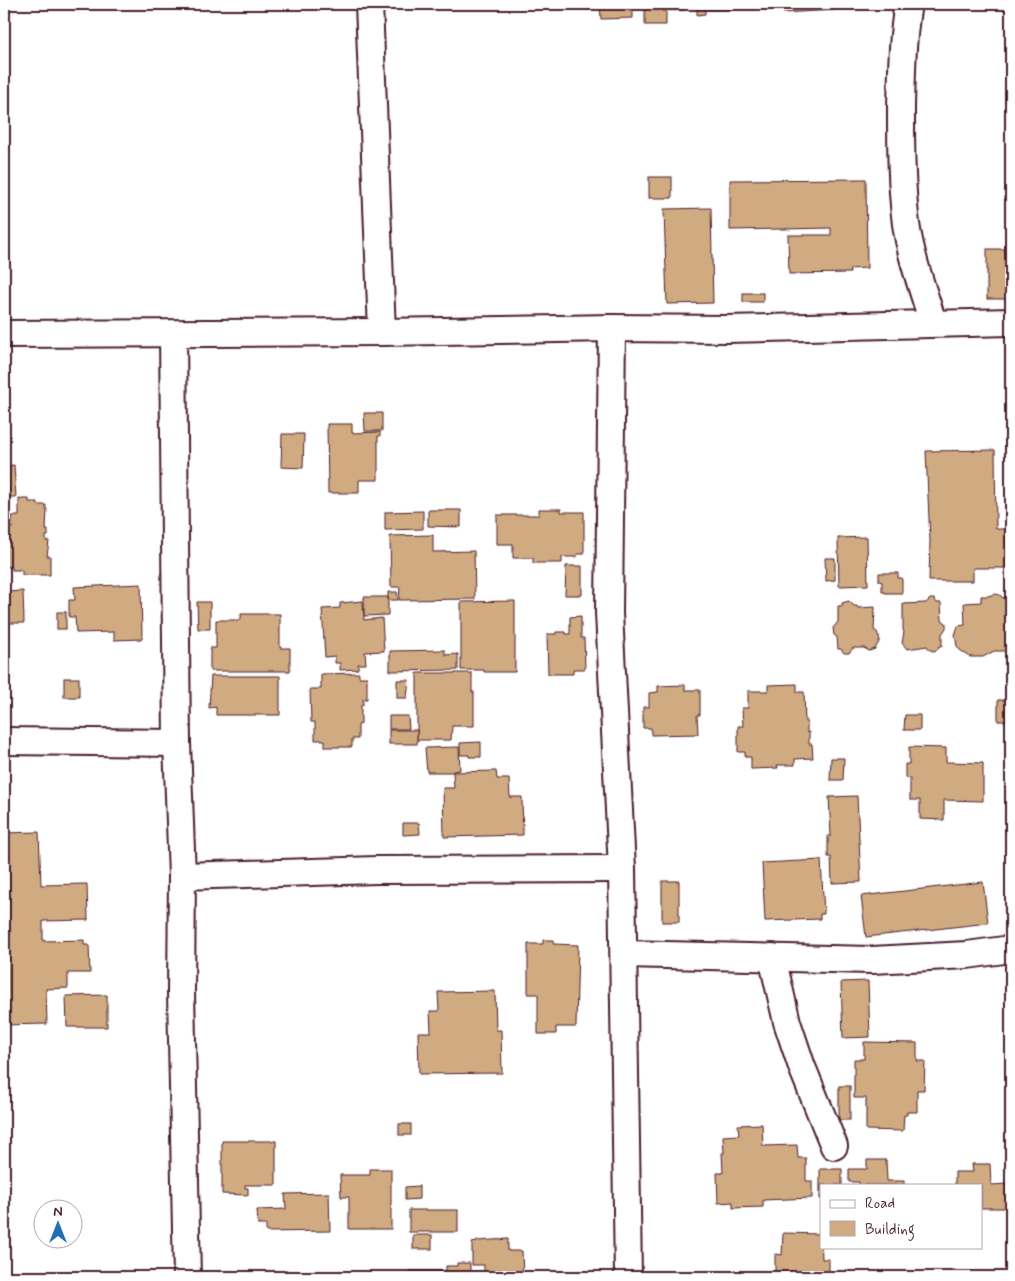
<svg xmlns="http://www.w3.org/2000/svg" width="1015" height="1281" viewBox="0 0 1015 1281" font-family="Mynerve,sans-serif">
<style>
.building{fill:#d0ab82;stroke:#4a1f2b}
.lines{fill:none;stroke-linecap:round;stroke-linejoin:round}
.minor-casing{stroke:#4a1f2b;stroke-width:30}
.minor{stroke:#fff;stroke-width:26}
</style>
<rect width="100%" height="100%" fill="#fff"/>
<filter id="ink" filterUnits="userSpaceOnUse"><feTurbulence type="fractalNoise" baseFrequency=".02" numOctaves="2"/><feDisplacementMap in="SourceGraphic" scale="10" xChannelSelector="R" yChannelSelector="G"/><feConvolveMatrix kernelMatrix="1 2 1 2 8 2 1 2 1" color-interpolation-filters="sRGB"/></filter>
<g filter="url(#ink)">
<g class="building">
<polygon points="600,4 633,4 633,18 601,19"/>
<polygon points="645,4 662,4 662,11 666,11 666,25 645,25"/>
<polygon points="662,4 684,4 684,10 663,10"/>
<polygon points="697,4 738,4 738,9 705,9 705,14 697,15"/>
<polygon points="783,4 834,4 834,10 783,13"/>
<rect x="649" y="177" width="23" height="21"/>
<polygon points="866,179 867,268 850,269 850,273 789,274 788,235 831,235 831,228 730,230 730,180"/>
<polygon points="711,208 713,303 667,304 664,209"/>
<rect x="987" y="249" width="24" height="50"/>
<rect x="743" y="293" width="20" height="9"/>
<polygon points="364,413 382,413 382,431 365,431"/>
<polygon points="327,424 352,424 352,433 380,432 380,436 378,436 378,480 359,480 359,493 328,493"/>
<polygon points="282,434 304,434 303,468 281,467"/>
<polygon points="995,450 996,529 1007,529 1008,568 973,568 973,581 929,581 930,541 926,451"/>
<polygon points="14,465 16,497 4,497 4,466"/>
<polygon points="19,499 29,499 29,502 38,502 38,505 46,505 46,509 47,509 46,530 48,530 48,536 46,536 46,541 49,541 47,556 50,556 50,575 22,575 22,570 12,570 12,567 5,567 4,528 12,528 12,516 19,516"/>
<polygon points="539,509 561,509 561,512 584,512 584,554 577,554 577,557 562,557 562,563 533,563 533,558 513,558 513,544 497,544 497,515 539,515"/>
<polygon points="428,510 461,510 461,527 428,526"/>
<polygon points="423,511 423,529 385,530 385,512"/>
<polygon points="433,535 433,552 474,551 475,599 399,600 400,587 391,587 390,536"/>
<polygon points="867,537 868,585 839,586 838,538"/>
<polygon points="825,558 835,558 835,580 826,581"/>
<polygon points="566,566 582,566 582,595 565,595"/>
<polygon points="879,573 898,573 898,578 902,578 902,593 885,593 885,592 882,592 882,582 879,581"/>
<polygon points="141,584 142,639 114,640 114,632 76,633 75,617 69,617 69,600 75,600 74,587"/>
<polygon points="23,591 24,623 4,623 4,592"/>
<polygon points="388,592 397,592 398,600 388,600"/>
<polygon points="995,594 1000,595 1003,598 1010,597 1010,651 994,651 983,657 970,657 960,650 957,646 955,635 958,626 965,625 964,603 981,602 981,596 988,596"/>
<polygon points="364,597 388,597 388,615 364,616"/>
<polygon points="930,599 934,599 937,603 941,603 942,620 946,623 946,628 942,634 942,646 939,646 938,649 934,651 930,650 927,646 907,649 902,643 904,632 903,630 903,604 926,603"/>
<polygon points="363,601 364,620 382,618 384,651 365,652 366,664 358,664 358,669 340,670 340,663 335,663 335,656 325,657 322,609 340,608 340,603"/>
<polygon points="515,601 515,672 484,672 484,670 461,670 461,602"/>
<polygon points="849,601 854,606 857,606 858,608 875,607 874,630 877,632 880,640 875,649 869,651 864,648 853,648 849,653 844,653 841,649 838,649 837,637 834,635 833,628 838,622 838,606 842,606 842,603"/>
<polygon points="197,602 210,602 210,629 198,629"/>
<rect x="57" y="612" width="9" height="17"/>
<polygon points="241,614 280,614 280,648 290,648 290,671 210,671 210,648 216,648 216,620 241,620"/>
<polygon points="581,616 581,638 584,638 585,669 573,669 573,674 548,674 547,634 556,634 556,632 566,632 566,634 570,634 570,617"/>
<polygon points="445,650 445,655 458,654 458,670 390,671 390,651"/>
<polygon points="359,673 359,677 367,677 367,699 363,699 363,705 361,705 361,724 358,725 358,739 352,739 352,747 325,747 325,740 315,740 315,722 311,722 310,689 321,689 321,674"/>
<polygon points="417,673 472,673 472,692 474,692 474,726 452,726 451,740 417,740"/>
<polygon points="211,676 280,676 280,715 216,715 216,707 209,708"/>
<rect x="64" y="678" width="15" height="19"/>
<polygon points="397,680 409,680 407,698 397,698"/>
<polygon points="797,684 797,692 804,692 805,722 807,722 807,733 809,732 809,744 812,744 813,758 795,759 795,765 777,765 778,768 751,769 751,757 745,757 745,752 738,752 738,726 743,726 742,708 748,708 748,691 768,691 768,685"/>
<polygon points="685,685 685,690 700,690 700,715 697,715 698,734 651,735 651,728 643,728 643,707 649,707 649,693 658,692 658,686"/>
<rect x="998" y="700" width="13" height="21"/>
<polygon points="905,715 920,715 920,730 904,730"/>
<polygon points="389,716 408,716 409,729 389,729"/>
<rect x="389" y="730" width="28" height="14"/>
<polygon points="481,742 481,757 469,757 469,755 460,755 460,743"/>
<polygon points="459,747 460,770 453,771 453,772 427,772 425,748"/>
<polygon points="909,747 946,748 946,762 983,763 983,801 944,800 944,820 920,819 920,800 910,800 910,779 905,777 905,764 909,764"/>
<polygon points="831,758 844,758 843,780 830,780"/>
<polygon points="496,771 497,779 509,779 510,797 522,797 523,835 444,837 443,788 454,788 453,772"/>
<polygon points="857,796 861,882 832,883 831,857 828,857 828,836 831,836 829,797"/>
<rect x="1009" y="800" width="2" height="35"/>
<polygon points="403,823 419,823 420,834 403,835"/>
<polygon points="39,832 41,885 87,884 88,920 43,921 43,941 84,940 84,945 89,945 90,973 68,973 68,988 46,989 47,1024 4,1025 4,833"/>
<polygon points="821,860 824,914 820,914 820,919 765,921 762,863"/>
<rect x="662" y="881" width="17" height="41"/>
<polygon points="983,882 988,923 866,937 861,896"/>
<polygon points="543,940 554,940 553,944 578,945 576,1027 556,1027 556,1034 538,1034 538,994 528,994 528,944 543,944"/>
<polygon points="868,981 870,1037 843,1038 841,982"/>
<polygon points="495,991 496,1030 501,1030 502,1073 419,1074 418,1032 431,1032 430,1011 439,1011 438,992"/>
<polygon points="107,995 107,1027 67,1027 66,996"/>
<polygon points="864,1042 917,1043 917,1061 925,1061 924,1090 917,1090 917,1112 907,1112 907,1115 904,1115 903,1131 866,1130 866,1098 854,1098 854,1059 864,1059"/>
<rect x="839" y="1086" width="11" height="34"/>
<rect x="399" y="1124" width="12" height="11"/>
<polygon points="762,1124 763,1146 797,1145 798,1158 806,1158 806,1181 812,1181 812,1198 763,1200 763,1207 733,1208 733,1202 718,1203 717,1173 723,1173 722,1153 724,1153 723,1136 739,1135 738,1125"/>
<polygon points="222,1141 276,1141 276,1185 245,1185 245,1188 248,1188 248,1195 222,1194"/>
<polygon points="867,1160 886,1160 887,1181 904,1181 904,1185 859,1185 859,1182 849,1182 849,1169 867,1169"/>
<polygon points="972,1164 990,1164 991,1185 1008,1184 1009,1208 981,1208 981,1185 955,1185 955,1172 973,1172"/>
<polygon points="370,1169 391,1169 391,1229 349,1229 349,1197 341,1197 340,1175 370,1175"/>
<polygon points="820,1169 842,1169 842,1185 821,1185 821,1199 820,1199"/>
<polygon points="419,1186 419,1199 405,1200 405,1187"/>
<polygon points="329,1193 330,1231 266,1232 266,1225 258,1225 257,1210 286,1209 285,1194"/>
<rect x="409" y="1210" width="49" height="22"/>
<polygon points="783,1233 821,1234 822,1259 829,1259 829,1277 775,1277 775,1254 782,1255"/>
<rect x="413" y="1235" width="19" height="14"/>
<polygon points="508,1239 508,1251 522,1251 523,1277 484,1277 484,1265 472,1265 472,1243 477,1242 477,1241"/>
<polygon points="457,1263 470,1263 470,1272 482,1272 482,1277 410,1277 410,1271 446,1271 446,1266 457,1266"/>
<rect x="69" y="1273" width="28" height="4"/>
</g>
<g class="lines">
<defs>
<g id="minor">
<polyline points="369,4 382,332"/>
<path d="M 908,4 C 902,38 902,72 901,106 C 901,145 901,185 906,224 C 911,258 923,290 933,323"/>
<polyline points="612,328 609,613 622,869 628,1277"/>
<polyline points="4,334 382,332 612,328 727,329 1011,322"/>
<polyline points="173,334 177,743 182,876 181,992 187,1277"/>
<polyline points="4,741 177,743"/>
<polyline points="182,876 377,870 622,869"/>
<polyline points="624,954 872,960 967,955 1011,949"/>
<polyline points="772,957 787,1022 802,1067 834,1146"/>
</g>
</defs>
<use href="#minor" class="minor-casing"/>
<use href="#minor" class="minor"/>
</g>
</g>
<rect width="1015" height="1281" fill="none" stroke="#fff" stroke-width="20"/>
<rect x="10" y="10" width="995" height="1261" fill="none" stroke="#4a1f2b" stroke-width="2" filter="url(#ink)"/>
<rect x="820" y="1184" width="162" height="65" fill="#ffffff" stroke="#b7a5aa"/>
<rect x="830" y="1200" width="25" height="8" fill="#ffffff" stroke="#b7a5aa"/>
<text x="865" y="1208" font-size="15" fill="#4a1f2b">Road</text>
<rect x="830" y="1221" width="25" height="15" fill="#d0ab82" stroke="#b7a5aa"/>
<text x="865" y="1234" font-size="15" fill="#4a1f2b">Building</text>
<g transform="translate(58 1224)"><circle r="24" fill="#ffffff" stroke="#b7a5aa"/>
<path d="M0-4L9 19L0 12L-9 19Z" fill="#1f6fb2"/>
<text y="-8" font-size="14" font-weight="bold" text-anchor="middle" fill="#4a1f2b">N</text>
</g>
</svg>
